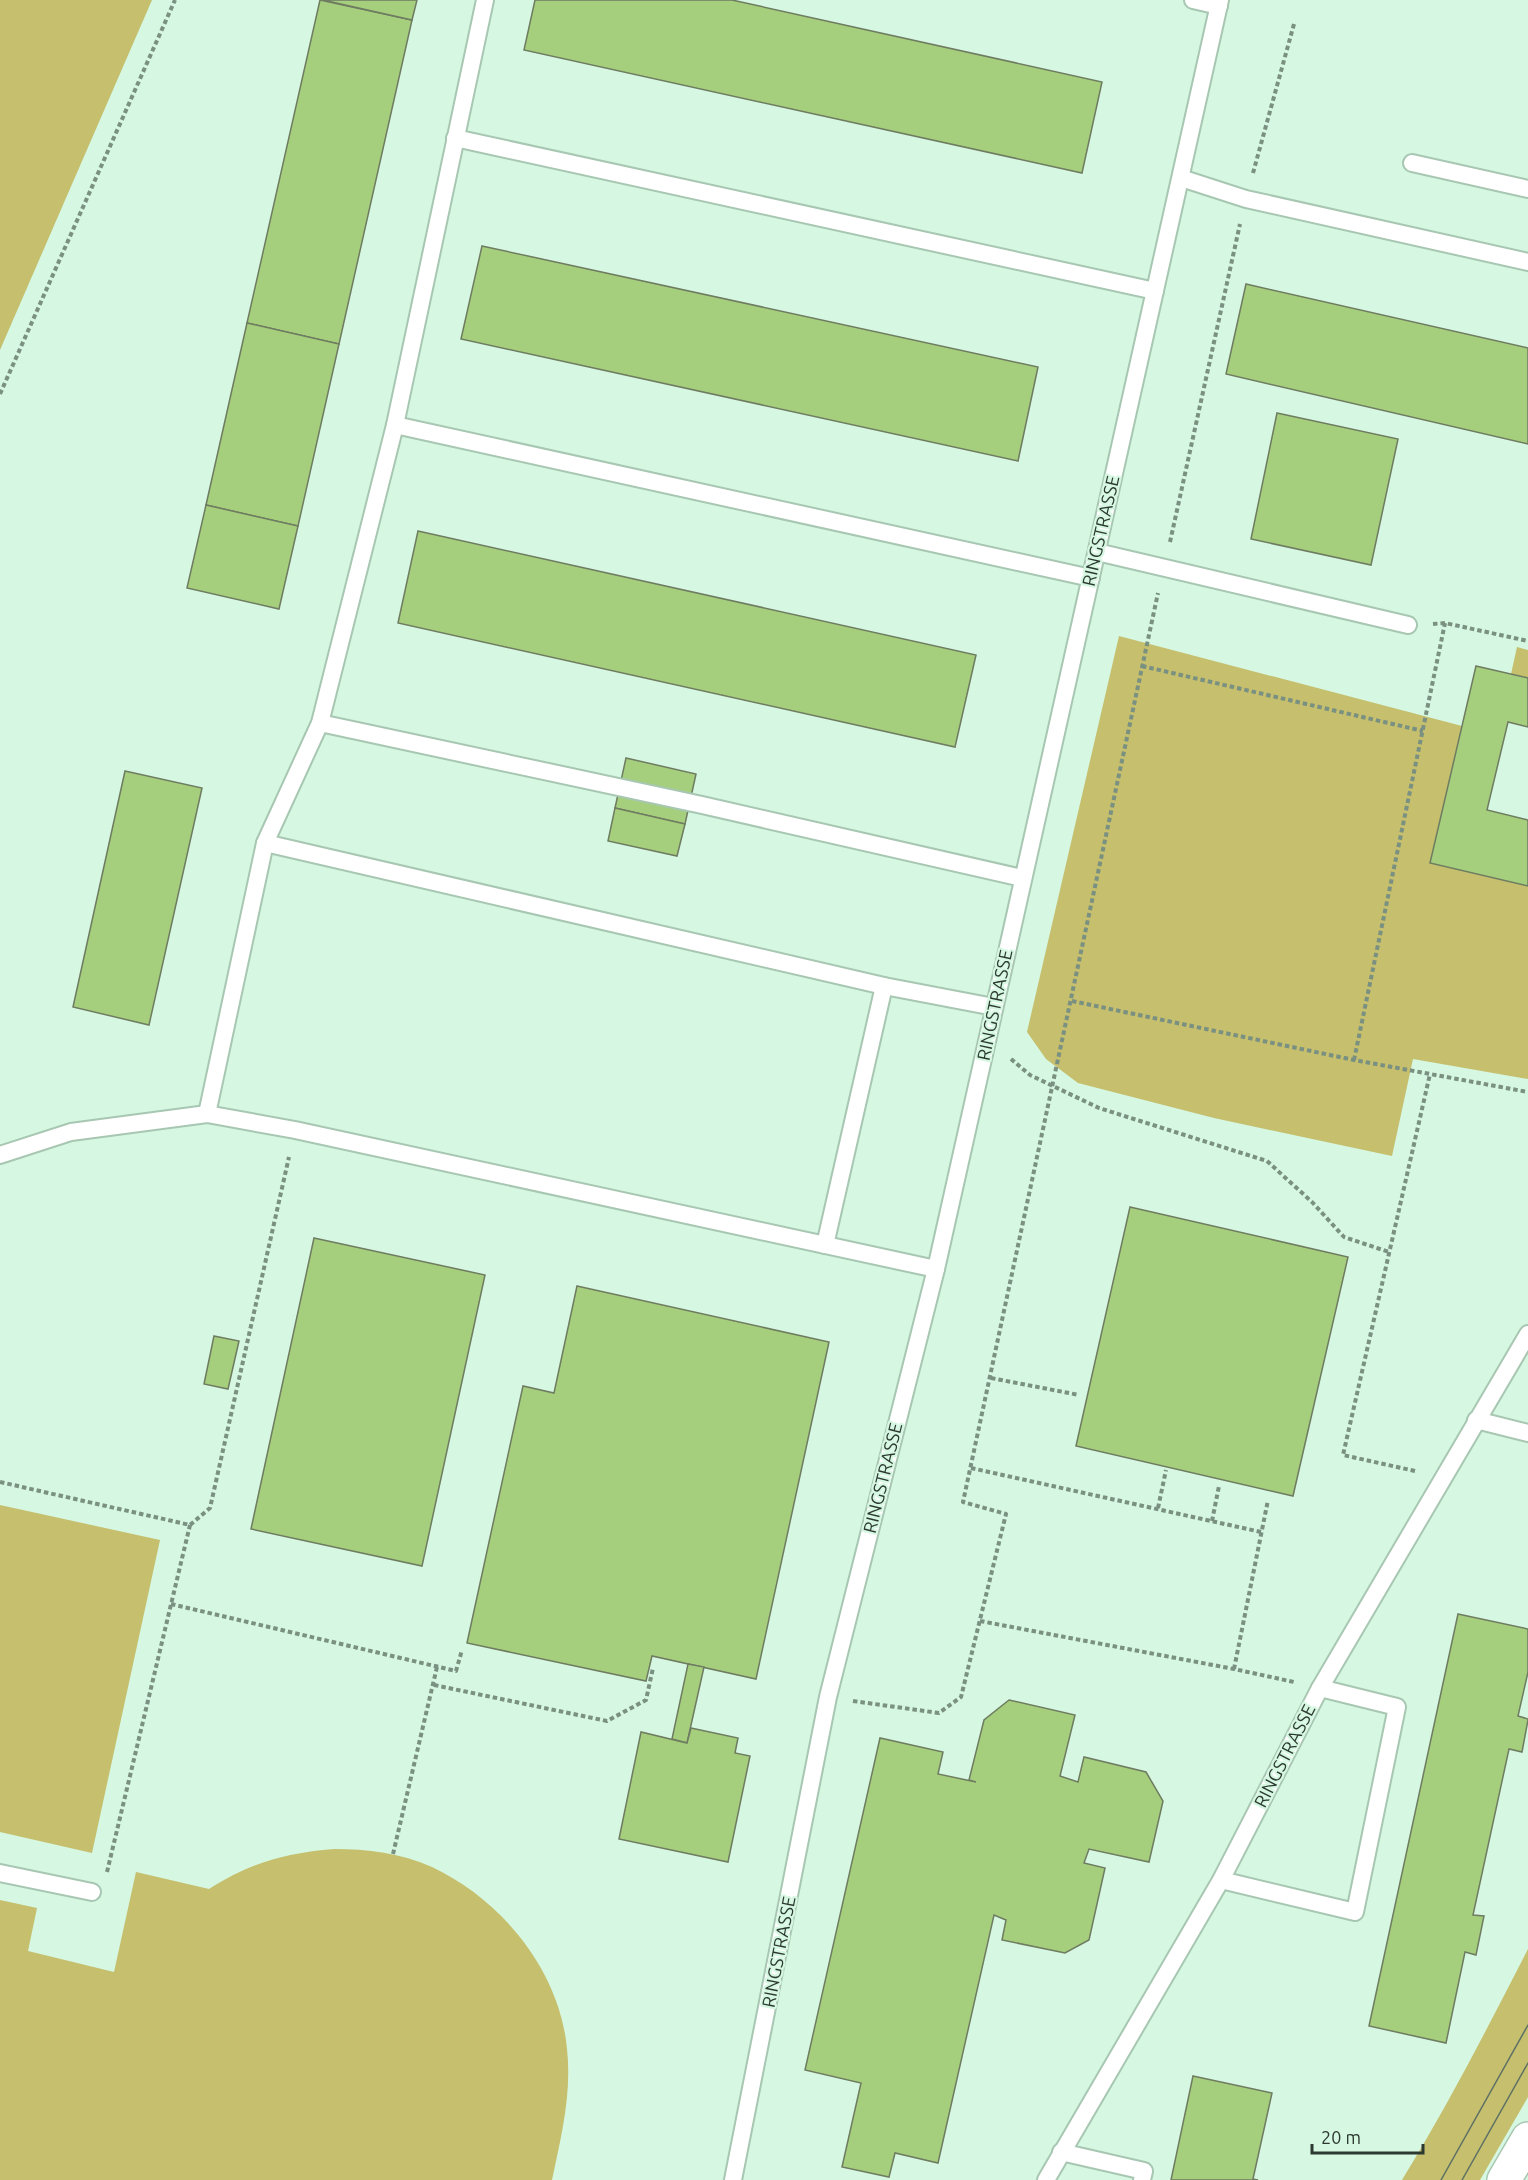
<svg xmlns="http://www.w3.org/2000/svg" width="1528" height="2180" viewBox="0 0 1528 2180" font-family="Ubuntu,sans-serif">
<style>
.green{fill:#c5bf6e}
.building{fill:#a6cf7d;stroke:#6e7c61;stroke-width:1.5}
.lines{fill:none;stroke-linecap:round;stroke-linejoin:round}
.service-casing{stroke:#a8c7b2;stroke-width:20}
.minor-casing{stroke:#a8c7b2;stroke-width:36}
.path{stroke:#7a9081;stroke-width:4;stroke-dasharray:4.5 3;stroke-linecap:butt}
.service{stroke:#fff;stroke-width:16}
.minor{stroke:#fff;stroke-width:33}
.tram{stroke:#5e7164;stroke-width:1.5}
.labels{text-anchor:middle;stroke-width:4.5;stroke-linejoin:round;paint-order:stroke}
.street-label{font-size:18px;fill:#2c3930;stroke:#d6f7e1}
</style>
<rect width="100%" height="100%" fill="#d6f7e1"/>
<g class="green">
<polygon points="0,0 152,0 0,350"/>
<polygon points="1119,636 1462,726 1430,862 1528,886 1528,1079 1413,1059 1392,1156 1214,1118 1078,1083 1046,1059 1027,1032"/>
<polygon points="1517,647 1528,650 1528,678 1511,674"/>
<polygon points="0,1505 160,1540 92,1853 0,1832"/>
<path d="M 334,1849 C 367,1849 401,1853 432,1867 C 502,1900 560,1971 567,2049 C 572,2094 561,2137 552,2180 L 0,2180 L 0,1900 L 37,1908 L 28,1951 L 114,1972 L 136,1872 L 209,1889 C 250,1863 285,1853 334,1849 Z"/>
<path d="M 1528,1949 L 1528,2097 L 1480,2180 L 1402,2180 C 1448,2105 1488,2027 1528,1949 Z"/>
</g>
<g class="building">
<polygon points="320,0 412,20 339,344 247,323"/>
<polygon points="323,0 417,0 412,20"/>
<polygon points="535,0 732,0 1102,82 1082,173 524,50"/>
<polygon points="482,246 1038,367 1018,461 461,339"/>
<polygon points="1246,284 1528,348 1528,444 1226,374"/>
<polygon points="247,323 339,344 298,526 206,505"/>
<polygon points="1277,413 1398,439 1371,565 1251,539"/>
<polygon points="206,505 298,526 279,609 187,588"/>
<polygon points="418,531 976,655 955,747 398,623"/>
<polygon points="1476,666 1528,678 1528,727 1508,722 1487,810 1528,820 1528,886 1430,863"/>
<polygon points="626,758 696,774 685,824 615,808"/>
<polygon points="125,771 202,788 149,1025 73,1007"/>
<polygon points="615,808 685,824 677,856 608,841"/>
<polygon points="1130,1207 1348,1257 1293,1496 1076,1446"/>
<polygon points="314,1238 485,1275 422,1566 251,1529"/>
<polygon points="577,1286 829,1342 756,1679 652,1656 646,1681 467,1643 523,1386 554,1393"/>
<polygon points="214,1336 239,1341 228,1389 204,1384"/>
<polygon points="1458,1614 1528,1629 1528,1672 1518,1716 1528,1719 1528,1720 1522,1752 1509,1749 1473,1915 1484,1916 1476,1955 1465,1952 1446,2043 1369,2026"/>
<polygon points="688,1664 704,1667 687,1743 672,1739"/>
<polygon points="1009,1700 1075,1715 1060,1776 1078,1782 1084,1757 1146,1772 1163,1801 1149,1862 1089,1849 1084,1863 1105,1868 1089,1940 1065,1953 1002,1940 1006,1920 994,1915 938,2163 895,2153 889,2177 842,2167 861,2083 805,2070 880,1738 943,1752 938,1774 976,1782 969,1780 984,1720"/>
<polygon points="691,1728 738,1738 735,1753 750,1756 728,1862 619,1839 641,1732 687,1743"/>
<polygon points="1193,2076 1272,2093 1253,2179 1258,2180 1171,2180"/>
</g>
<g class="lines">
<defs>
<g id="service">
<polyline points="485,0 395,425 320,723 265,843 884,986 994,1007"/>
<polyline points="1193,0 1219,6"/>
<polyline points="455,138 1155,291"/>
<polyline points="1412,163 1528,189"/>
<polyline points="1181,178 1246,199 1528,262"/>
<polyline points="395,425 1091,578"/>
<polyline points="1097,552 1408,625"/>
<polyline points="320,723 702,805 1022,878"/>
<polyline points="207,1114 265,843"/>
<polyline points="0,1155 71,1132 207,1114 295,1130 936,1269"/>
<polyline points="825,1245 884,986"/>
<polyline points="1476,1420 1528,1433"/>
<polyline points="0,1873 92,1892"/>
<polyline points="1221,1880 1355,1912 1397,1707 1320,1688"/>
<polyline points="1061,2152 1144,2171 1142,2180"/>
<polyline points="733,2180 828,1697 936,1269 1220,0"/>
<polyline points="1046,2180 1221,1880 1320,1688 1528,1334"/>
</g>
<polyline id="minor" points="1504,2180 1528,2139"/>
</defs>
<use href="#service" class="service-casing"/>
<use href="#minor" class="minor-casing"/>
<g class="path">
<polyline points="1253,173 1294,24"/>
<polyline points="0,394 175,0"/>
<polyline points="1170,542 1240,224"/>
<polyline points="1433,624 1445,623 1528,641"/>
<polyline points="1142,666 1423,731"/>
<polyline points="1072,1001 1354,1060 1528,1092"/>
<polyline points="1011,1059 1030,1075 1099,1108 1267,1161 1312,1202 1344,1237 1389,1252"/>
<polyline points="1354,1060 1445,623"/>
<polyline points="991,1378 1079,1395"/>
<polyline points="971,1468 1261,1532"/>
<polyline points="1415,1471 1343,1455 1430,1074"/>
<polyline points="0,1482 190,1525 210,1508 289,1157"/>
<polyline points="1158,1508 1166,1470"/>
<polyline points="1212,1521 1219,1486"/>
<polyline points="171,1604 456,1671 462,1650"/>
<polyline points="980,1621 1234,1669 1294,1682"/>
<polyline points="1234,1669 1268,1500"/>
<polyline points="434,1685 607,1721 646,1700 653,1668"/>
<polyline points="853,1701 939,1713 961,1697 1006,1514 963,1502 1158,593"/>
<polyline points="393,1854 437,1667"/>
<polyline points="107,1872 190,1525"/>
</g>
<use href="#service" class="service"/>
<use href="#minor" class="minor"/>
<g class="tram">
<polyline points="1441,2180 1528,2025"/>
<polyline points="1462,2180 1528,2063"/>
</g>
</g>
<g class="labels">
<g class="street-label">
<text transform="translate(1101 531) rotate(-77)" y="6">RINGSTRASSE</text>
<text transform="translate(995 1005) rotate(-78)" y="6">RINGSTRASSE</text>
<text transform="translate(883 1478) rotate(-76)" y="6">RINGSTRASSE</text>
<text transform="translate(1285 1756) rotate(-63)" y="6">RINGSTRASSE</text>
<text transform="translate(779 1952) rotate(-79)" y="6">RINGSTRASSE</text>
</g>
</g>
<path d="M1312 2144v9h111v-9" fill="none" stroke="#2c3930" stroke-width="3"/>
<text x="1321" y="2144" font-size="18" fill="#2c3930" stroke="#d6f7e1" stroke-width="4.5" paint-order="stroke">20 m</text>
</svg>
